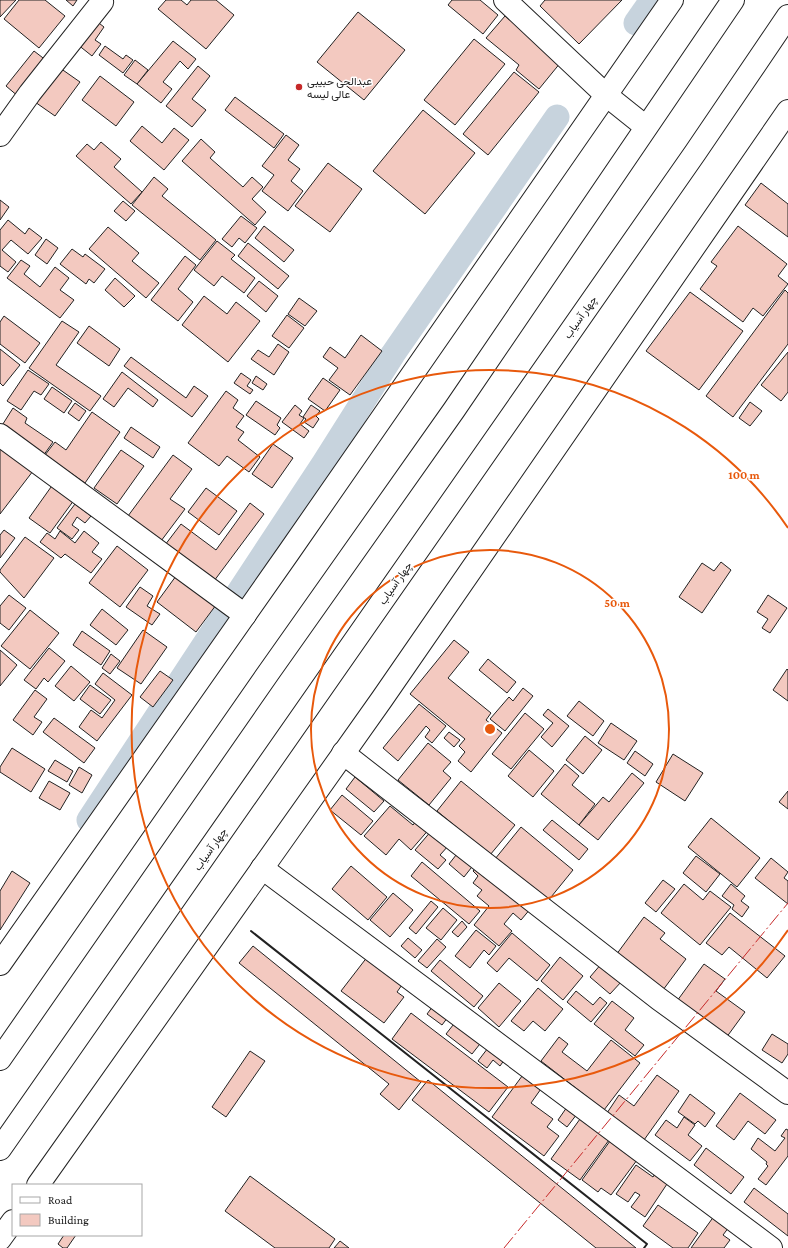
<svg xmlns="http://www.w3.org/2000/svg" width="788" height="1248" viewBox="0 0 788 1248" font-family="'Crimson Pro',Vazirmatn,serif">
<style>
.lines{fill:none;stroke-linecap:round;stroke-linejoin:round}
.canal{stroke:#c7d3dd;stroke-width:25}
.building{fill:#f3c9c0;stroke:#222}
.minor-casing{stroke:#222;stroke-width:24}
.highway-casing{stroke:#222;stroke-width:24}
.minor{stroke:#fff;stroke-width:22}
.highway{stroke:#fff;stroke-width:22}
.wall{stroke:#222;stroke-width:2}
.power{stroke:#c62828;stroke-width:1;stroke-dasharray:14 3 2 3;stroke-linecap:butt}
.ring{fill:none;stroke:#e8590c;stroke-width:2}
.poi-dot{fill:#c62828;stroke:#fff;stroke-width:1.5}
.labels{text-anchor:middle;stroke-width:3;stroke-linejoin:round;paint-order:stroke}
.poi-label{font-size:11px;fill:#222;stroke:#fff;text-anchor:start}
.street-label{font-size:11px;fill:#222;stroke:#fff}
.centre{fill:#e8590c;stroke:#fff;stroke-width:2}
.ring-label{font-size:12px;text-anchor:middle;font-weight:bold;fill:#e8590c;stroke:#fff;stroke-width:3;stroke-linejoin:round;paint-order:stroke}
</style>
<rect width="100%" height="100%" fill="#fff"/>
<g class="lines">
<g class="canal">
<polyline points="636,23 652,0"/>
<polyline points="89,820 324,463 393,354 557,117"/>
</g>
</g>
<g class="building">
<polygon points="0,0 16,0 0,17"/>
<polygon points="19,0 45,0 65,16 39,48 4,19"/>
<polygon points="66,0 77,0 73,6"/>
<polygon points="166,0 181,0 187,5 191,0 216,0 234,15 206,49 158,9"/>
<polygon points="452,0 480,0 498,15 483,34 448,5"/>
<polygon points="545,0 622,0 579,44 540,6"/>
<polygon points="358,12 405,50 364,100 317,62"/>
<polygon points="505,16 561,62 539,89 516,70 519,65 486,38"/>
<polygon points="95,20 104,27 95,40 101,44 92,56 77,44"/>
<polygon points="474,39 505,64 455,125 424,100"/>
<polygon points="173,41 196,59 188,69 180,61 163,82 172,89 161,103 137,84"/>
<polygon points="105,46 123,59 126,55 133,60 123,73 99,55"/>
<polygon points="34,51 47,61 19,97 6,86"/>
<polygon points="135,60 148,70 137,84 124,75"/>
<polygon points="198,66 210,76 192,99 206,110 192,127 166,106"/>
<polygon points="60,68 80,82 55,116 35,102"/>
<polygon points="514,72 539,92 488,155 463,134"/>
<polygon points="100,76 134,102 116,126 82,100"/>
<polygon points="235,97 284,134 274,148 225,110"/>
<polygon points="423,110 475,153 425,214 373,171"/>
<polygon points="142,126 162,143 174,128 189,140 164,170 130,141"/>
<polygon points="286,135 299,145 288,160 300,169 291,181 303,191 288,211 262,191 274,175 262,166"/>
<polygon points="201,139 215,152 210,158 243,187 252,177 263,187 252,199 266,212 255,225 182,161"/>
<polygon points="101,142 121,159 114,167 142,192 131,204 76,156 87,144 94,150"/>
<polygon points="328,163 362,189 330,232 295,206"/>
<polygon points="154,177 168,189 162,196 216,240 200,260 132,205"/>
<polygon points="761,183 788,204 788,237 745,205"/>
<polygon points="0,200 9,207 0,220"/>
<polygon points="123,201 135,211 126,221 114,211"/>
<polygon points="241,216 257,228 245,243 239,238 232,247 222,239"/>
<polygon points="8,220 25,234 29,228 42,238 28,254 11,240 2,250 16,262 8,272 0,266 0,230"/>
<polygon points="264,226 294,250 284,262 255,238"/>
<polygon points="738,226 787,264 778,276 788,284 763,316 753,308 743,322 700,289 717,266 711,262"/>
<polygon points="108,227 139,253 132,261 159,283 146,298 89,249"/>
<polygon points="46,239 58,248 47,264 35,255"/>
<polygon points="217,241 235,255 231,259 255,278 244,293 222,276 214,286 194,270"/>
<polygon points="248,243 289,276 278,289 238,256"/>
<polygon points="72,249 83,257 85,254 105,269 94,283 89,279 86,284 60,264"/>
<polygon points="185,256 196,265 178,289 193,302 178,321 151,300"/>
<polygon points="21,260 30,266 24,274 40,287 55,267 69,278 60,290 74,300 60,318 7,278"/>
<polygon points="115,278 135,296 124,307 105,290"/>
<polygon points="259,281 278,296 266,312 247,296"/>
<polygon points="785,290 788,293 788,344 733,417 706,396"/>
<polygon points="690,292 743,331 699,390 646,351"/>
<polygon points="204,296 227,314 236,302 260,321 228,362 182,325"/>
<polygon points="299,298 317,311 305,326 288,314"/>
<polygon points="287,315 304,328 289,348 272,336"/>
<polygon points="4,316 40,343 25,363 0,344 0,322"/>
<polygon points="62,321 79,332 56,365 101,396 90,411 29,368"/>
<polygon points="89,326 120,349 109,366 77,343"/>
<polygon points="361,335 382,351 350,395 329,380 338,368 323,357 330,347 345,358"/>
<polygon points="278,344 289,352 274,375 251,359 258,350 269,357"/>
<polygon points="0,349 20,365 3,386 0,383"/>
<polygon points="788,352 788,392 781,401 761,385"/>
<polygon points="131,357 186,398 194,386 208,396 192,417 124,366"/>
<polygon points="28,370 49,384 41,395 34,391 21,410 7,401"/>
<polygon points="122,372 158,400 153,407 128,388 114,407 103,399"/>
<polygon points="241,373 251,380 247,386 253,390 250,394 234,383"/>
<polygon points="256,376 267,384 263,390 252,383"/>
<polygon points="323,378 340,390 325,411 308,399"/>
<polygon points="52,387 72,401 64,413 44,399"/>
<polygon points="226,391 238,400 233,408 244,416 236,427 244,432 238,440 260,457 249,472 227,456 219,466 188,443"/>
<polygon points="256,401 281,418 277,425 280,428 275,435 246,415"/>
<polygon points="750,402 762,411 750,426 739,418"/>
<polygon points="75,403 86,411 79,421 68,413"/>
<polygon points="295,405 302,411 299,415 304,418 300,424 309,431 304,438 282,422"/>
<polygon points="311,405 320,411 316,416 319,419 313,428 304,422 306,419 303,417"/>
<polygon points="13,408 27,418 25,423 53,442 43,456 1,427"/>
<polygon points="92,412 120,432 85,483 45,455 55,442 66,450"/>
<polygon points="131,427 160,447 153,458 124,438"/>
<polygon points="273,444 293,458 272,488 252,474"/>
<polygon points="0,445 33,471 0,514"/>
<polygon points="121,450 144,466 117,504 94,488"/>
<polygon points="173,455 192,469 170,499 185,509 161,541 128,516"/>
<polygon points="56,480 77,496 50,533 29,518"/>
<polygon points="206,488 237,511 219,535 188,512"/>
<polygon points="250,503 264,514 214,581 165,545 181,524 216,550"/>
<polygon points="75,504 91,516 85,523 77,517 72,525 79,530 72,539 57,528"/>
<polygon points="4,530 15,538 0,558 0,535"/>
<polygon points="60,531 75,543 84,531 99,543 92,552 102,559 91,573 65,554 61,558 40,542 47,533 55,539"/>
<polygon points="25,537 54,558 24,598 0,572 0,570"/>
<polygon points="117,546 148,570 120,607 89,583"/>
<polygon points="721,562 731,570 702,613 679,597 702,563 714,571"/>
<polygon points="176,576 216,605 196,632 157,602"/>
<polygon points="140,587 153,596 147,606 160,614 152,625 126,607"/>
<polygon points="9,595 26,608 9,630 0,623 0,606"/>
<polygon points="768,595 787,608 770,633 762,628 768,619 757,612"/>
<polygon points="102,609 128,630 116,645 90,625"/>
<polygon points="30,610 59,633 30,669 1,646"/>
<polygon points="143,630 167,647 141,684 117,668"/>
<polygon points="82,631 110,651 101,665 73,645"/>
<polygon points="454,640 469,652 448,678 491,713 486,720 502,733 471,772 458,761 465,752 459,746 465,739 410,694"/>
<polygon points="49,648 65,661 48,682 44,678 36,689 24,680"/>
<polygon points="0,650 17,665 0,686"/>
<polygon points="111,654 120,661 110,674 102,668"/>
<polygon points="488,659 516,682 507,693 479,670"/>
<polygon points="71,666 90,682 74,701 55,686"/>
<polygon points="787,669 788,670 788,701 773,690"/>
<polygon points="160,671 173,680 153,707 140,697"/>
<polygon points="103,673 132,695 97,741 79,727 91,710 102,718 115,700 95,684"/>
<polygon points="90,685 111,700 100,714 80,699"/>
<polygon points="523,688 533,696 505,731 490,719 509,697 513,701"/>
<polygon points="35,690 47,699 34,717 42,722 33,735 13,720"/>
<polygon points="579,701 604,721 593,736 567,716"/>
<polygon points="419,704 446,726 432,743 425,737 430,730 426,726 398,761 383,748"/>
<polygon points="548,709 569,726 552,747 541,737 553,723 543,715"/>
<polygon points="525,713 544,729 511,769 492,754"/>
<polygon points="54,718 95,748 84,763 43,732"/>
<polygon points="611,723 637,741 624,760 598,743"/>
<polygon points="449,732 460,740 454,747 444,738"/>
<polygon points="585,736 602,750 583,774 566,760"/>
<polygon points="428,743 451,762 443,771 451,778 429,805 398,780"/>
<polygon points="12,748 45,769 31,792 0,772 0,767"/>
<polygon points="529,750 554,771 533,797 508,776"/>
<polygon points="635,751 653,764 645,776 627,763"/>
<polygon points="673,754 703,773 685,801 656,782"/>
<polygon points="55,760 73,771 67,782 48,771"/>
<polygon points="565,764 579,776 572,785 595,804 579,825 541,794"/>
<polygon points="79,767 92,775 82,793 69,785"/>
<polygon points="632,773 644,783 598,840 579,825 603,797 609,802"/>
<polygon points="355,777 384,801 374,812 346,789"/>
<polygon points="49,781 70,793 60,810 39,798"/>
<polygon points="461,781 515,825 490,855 437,811"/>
<polygon points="788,791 788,809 779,802"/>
<polygon points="342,795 373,821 361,835 330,810"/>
<polygon points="390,806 413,825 419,817 431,827 411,850 399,839 386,855 364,836"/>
<polygon points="711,818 760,858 737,887 688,847"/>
<polygon points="552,820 588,849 579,860 543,830"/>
<polygon points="521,827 573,870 547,902 495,859"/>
<polygon points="432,830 449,845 440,855 446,860 438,869 415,850"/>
<polygon points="460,850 475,863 464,877 449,864"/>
<polygon points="696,856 720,874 706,892 683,873"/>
<polygon points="771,858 788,872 784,878 788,881 788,904 755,878"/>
<polygon points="422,862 480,911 469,924 411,876"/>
<polygon points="479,864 531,908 521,920 513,913 504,924 512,931 499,946 474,925 489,906 477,896 482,890 473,883 478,876 473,871"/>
<polygon points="351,866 387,897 368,920 332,889"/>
<polygon points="12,871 30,883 0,930 0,891"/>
<polygon points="663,880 675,889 656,912 645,903"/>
<polygon points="684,884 703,900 710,891 731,907 700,945 661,913"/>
<polygon points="731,884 745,896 741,901 749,907 742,917 732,909 734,905 722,896"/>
<polygon points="393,893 413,910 390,937 370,920"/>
<polygon points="431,901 438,907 416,934 409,928"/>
<polygon points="443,908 457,920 441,940 426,928"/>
<polygon points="730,913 785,956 767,978 729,947 722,955 706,943"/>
<polygon points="644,917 665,933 660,939 686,959 663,990 616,955"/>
<polygon points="462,921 467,927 458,937 452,932"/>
<polygon points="476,930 496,946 489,955 484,950 470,968 455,956"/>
<polygon points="512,933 550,965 537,981 509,958 497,972 487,963"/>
<polygon points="408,938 422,950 415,958 401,946"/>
<polygon points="437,939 446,947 427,968 418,961"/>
<polygon points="253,946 421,1082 399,1110 380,1094 389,1084 239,963"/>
<polygon points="368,956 404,982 397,992 404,997 384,1023 341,991"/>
<polygon points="560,957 583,976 563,1000 541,981"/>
<polygon points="440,960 483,996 474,1007 431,971"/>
<polygon points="602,963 622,981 610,994 590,977"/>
<polygon points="704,964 725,979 716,991 745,1012 726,1038 677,1001"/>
<polygon points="499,983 521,1001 499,1027 478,1008"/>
<polygon points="538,988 563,1009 545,1031 533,1021 524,1031 511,1021"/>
<polygon points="576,991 593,1005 600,997 607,1003 591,1022 567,1002"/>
<polygon points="612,1001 634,1018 625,1030 644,1045 635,1056 594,1024"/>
<polygon points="433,1006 448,1017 442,1025 427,1014"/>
<polygon points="411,1013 508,1087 489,1112 392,1039"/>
<polygon points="457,1020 483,1040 472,1054 446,1034"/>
<polygon points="772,1034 788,1044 788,1054 782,1063 762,1050"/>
<polygon points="559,1037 568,1044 562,1052 587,1071 611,1040 640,1063 604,1110 541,1061"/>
<polygon points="491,1044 507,1056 500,1066 493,1060 487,1068 478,1061"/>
<polygon points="250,1051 265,1061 226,1117 212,1107"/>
<polygon points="525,1072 543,1086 531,1103 553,1119 547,1127 559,1136 544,1156 492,1117"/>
<polygon points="657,1075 679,1091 644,1140 607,1113 619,1095 634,1106"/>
<polygon points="428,1080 636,1248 596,1248 412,1100"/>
<polygon points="740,1093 776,1120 765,1134 748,1121 734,1140 716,1126"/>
<polygon points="690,1094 715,1113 705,1127 698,1121 695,1124 678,1112"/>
<polygon points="567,1107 577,1114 567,1127 558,1120"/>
<polygon points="684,1117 695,1125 688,1135 702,1146 690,1161 655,1135 666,1120 677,1128"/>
<polygon points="580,1119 609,1140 580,1180 551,1159"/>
<polygon points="786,1129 788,1130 788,1156 766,1185 758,1179 768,1166 766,1164 767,1162 751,1149 758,1138 775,1151 785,1138 781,1136"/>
<polygon points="610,1141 640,1156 611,1195 601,1188 598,1192 582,1180"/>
<polygon points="706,1148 744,1177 731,1194 694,1165"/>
<polygon points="636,1165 653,1177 656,1172 669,1181 645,1217 631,1207 640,1195 635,1192 628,1202 616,1194"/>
<polygon points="250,1176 335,1239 329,1248 275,1248 225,1211"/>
<polygon points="754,1188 788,1214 788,1236 744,1202"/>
<polygon points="658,1205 698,1233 688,1248 673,1248 643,1226"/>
<polygon points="717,1212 732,1223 723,1235 730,1240 724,1248 691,1248"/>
<polygon points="64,1235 76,1235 67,1248 63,1248 58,1244"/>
<polygon points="340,1241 349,1248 334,1248"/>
</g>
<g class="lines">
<defs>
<g id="minor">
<polyline points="505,0 606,95 646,127"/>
<polyline points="0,135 30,93 102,2 101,0"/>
<polyline points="0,435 245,615"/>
<polyline points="343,753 659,999 788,1093"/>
<polyline points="262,868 771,1248"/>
<polyline points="0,964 289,552 672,0"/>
<polyline points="38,1185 382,699 788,111"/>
<polyline points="0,1239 13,1221"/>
</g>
<g id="highway">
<polyline points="0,1059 269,672 454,410 733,0"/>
<polyline points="0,1149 695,153 788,16"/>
</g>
</defs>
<use href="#minor" class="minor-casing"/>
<use href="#highway" class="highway-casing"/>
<use href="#minor" class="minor"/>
<use href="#highway" class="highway"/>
<polyline class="wall" points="251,931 647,1244 644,1248"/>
<polyline class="power" points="504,1248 788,903"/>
</g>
<g class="ring">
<circle cx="490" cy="729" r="179"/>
<path d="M788 930A359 359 0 1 1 788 528"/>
</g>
<circle class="poi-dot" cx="299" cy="87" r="4"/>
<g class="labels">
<g class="poi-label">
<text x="307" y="85">عبدالحی حبیبی<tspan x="307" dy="13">عالی لیسه</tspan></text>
</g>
<g class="street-label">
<text transform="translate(580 317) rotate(-55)" y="4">چهار آسیاب</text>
<text transform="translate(395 583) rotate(-55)" y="4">چهار آسیاب</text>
<text transform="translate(210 849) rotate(-55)" y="4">چهار آسیاب</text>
</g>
</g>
<circle cx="490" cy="729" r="6" class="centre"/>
<g class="ring-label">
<text x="744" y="479">100 m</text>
<text x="617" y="607">50 m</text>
</g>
<rect x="12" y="1184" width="130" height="52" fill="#ffffff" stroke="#a7a7a7"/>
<rect x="20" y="1197" width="20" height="6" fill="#ffffff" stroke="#a7a7a7"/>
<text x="48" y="1204" font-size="12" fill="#222222">Road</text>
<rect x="20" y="1214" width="20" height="12" fill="#f3c9c0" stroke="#a7a7a7"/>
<text x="48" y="1224" font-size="12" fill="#222222">Building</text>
</svg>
